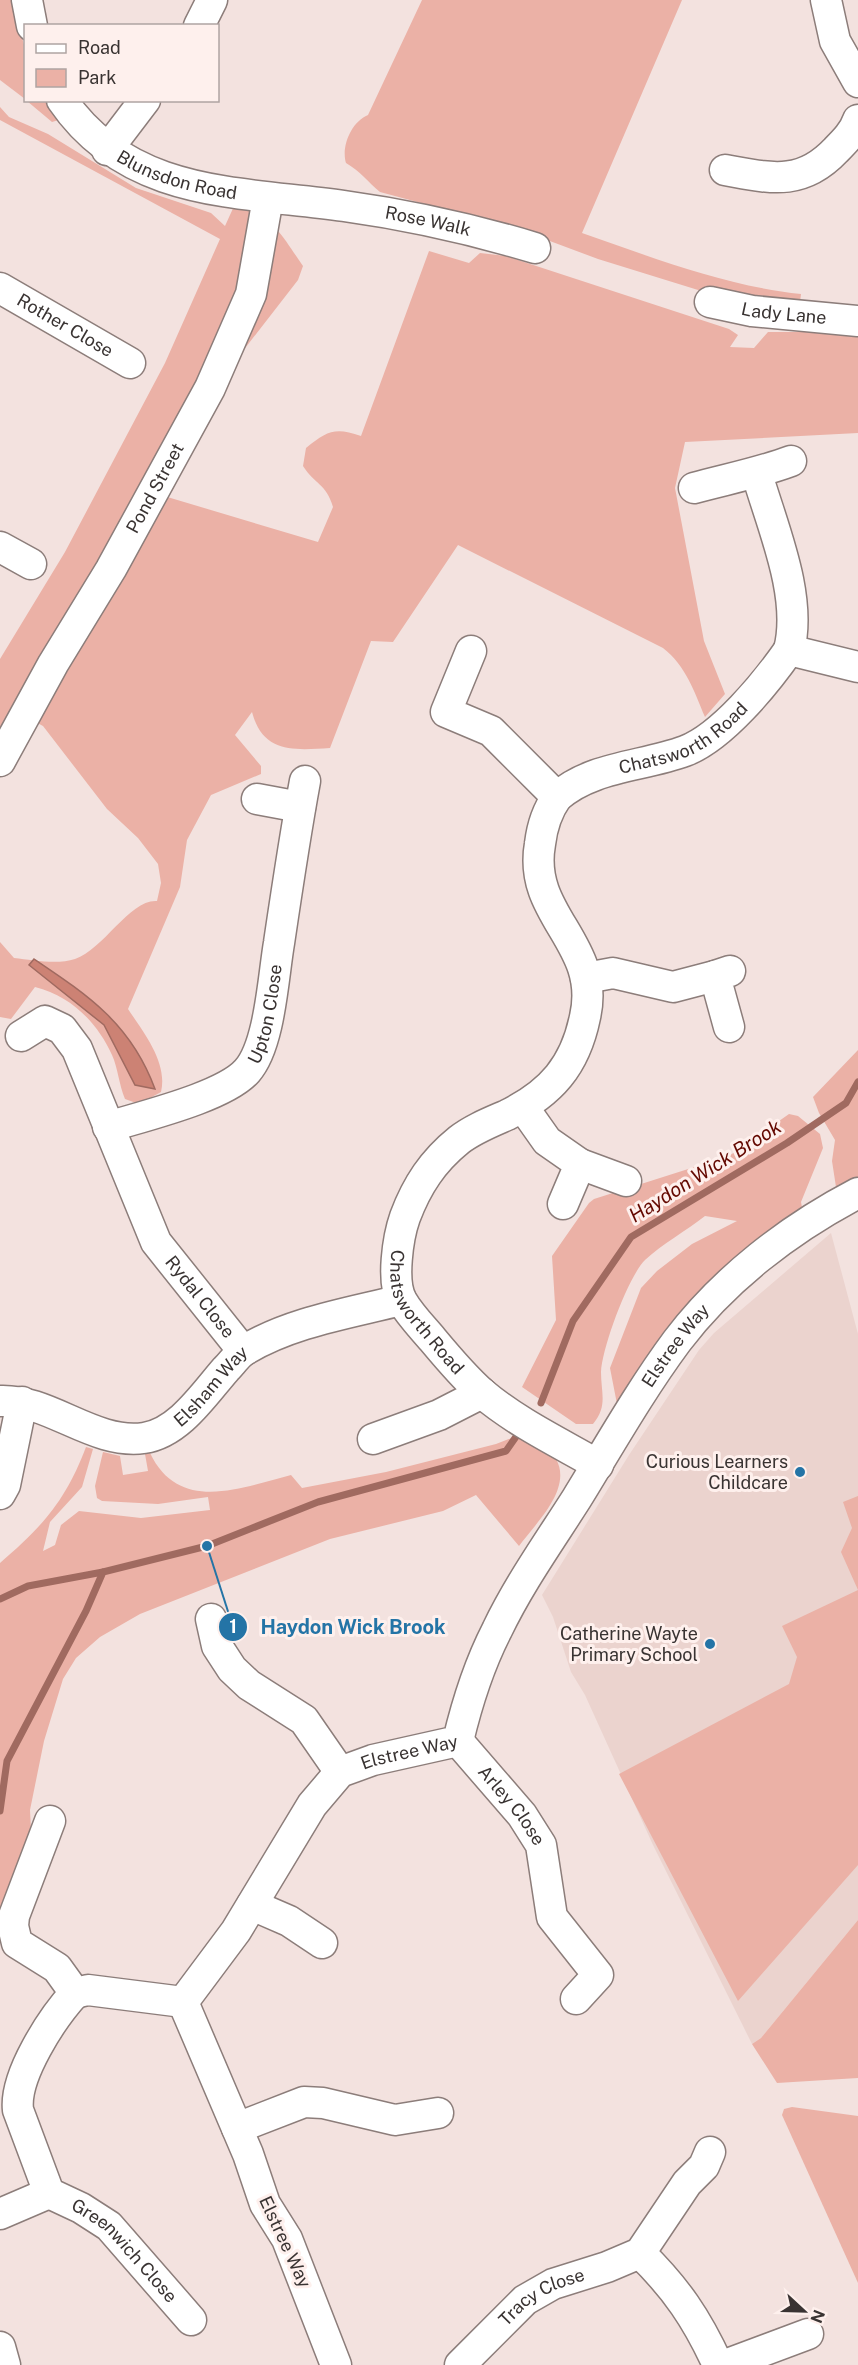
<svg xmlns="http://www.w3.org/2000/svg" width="858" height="2365" viewBox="0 0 858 2365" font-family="'Public Sans',sans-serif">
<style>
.built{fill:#ebd3ce}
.green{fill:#ebb1a6;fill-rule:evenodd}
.water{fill:#cc8274;stroke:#a06a60;stroke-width:1.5}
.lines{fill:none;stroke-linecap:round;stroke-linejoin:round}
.stream{stroke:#a06a60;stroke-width:7}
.minor-casing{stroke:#8c7d7a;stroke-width:33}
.minor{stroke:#fff;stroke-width:30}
.poi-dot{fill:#2474a6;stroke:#fef0ed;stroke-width:2}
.labels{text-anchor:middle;stroke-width:6;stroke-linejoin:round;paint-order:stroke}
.street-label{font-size:18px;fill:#393332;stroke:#fef0ed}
.poi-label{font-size:18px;fill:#393332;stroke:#fef0ed;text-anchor:end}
.water-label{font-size:20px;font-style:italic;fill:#640800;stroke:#fef0ed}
.leader{fill:none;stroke:#2474a6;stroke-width:2}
.callout-dot{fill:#2474a6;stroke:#fef0ed;stroke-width:2}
.mark-label{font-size:18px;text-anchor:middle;font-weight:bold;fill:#fff}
.callout-label{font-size:20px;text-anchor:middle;font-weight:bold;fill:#2474a6;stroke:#fef0ed;stroke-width:6;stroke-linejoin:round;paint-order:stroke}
</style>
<rect width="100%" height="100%" fill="#f3e2df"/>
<polygon class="built" points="831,1233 858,1334 858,1920 761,2038 752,2044 653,1845 585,1695 571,1672 553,1617 542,1595 629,1455 699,1350 714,1333"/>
<g class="green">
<polygon points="0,0 11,0 25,48 25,99 0,80"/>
<path d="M 422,0 L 682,0 L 582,233 C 654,258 725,286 801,294 L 800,302 L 711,294 L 598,259 L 515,228 L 380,192 C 368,182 360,171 346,163 C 341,147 351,122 368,115 Z"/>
<polygon points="27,101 50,101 62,119 52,122"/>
<path d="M 0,107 L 9,117 L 48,134 L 136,188 L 211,213 L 225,226 L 235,204 C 275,218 280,233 303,266 L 298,280 L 232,365 L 164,496 L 318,542 L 333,507 C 326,483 315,485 303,466 L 306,448 C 327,431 335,427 361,436 L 429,251 L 469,263 L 480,253 L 506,256 L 729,329 L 738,335 L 730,347 L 754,348 L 768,332 L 820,332 L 858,336 L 858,433 L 685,442 L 675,488 L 704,641 L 725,694 L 705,717 C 694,691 686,666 663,648 L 458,545 L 393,642 L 371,641 L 330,748 C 295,750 263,754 252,712 L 235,735 L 261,766 L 261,774 L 211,795 L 187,840 L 180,887 L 128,1009 C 144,1033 168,1063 161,1092 L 139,1104 L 125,1099 C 119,1085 118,1068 112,1055 C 97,1022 71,996 35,987 L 11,1019 L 0,1017 L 0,942 L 14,958 C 33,960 57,965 75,959 C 104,949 130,899 157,901 L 161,883 L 158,864 L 138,838 L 107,809 L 43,726 L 30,719 L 0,771 L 0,659 L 65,552 L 165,363 L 220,239 L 0,120 ZM 114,574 L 123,580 L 62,678 Z"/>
<polygon points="858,1050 858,1178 836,1187 832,1161 835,1140 819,1113 813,1097"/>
<path d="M 789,1114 L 798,1116 L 820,1134 L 823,1148 L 801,1202 L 803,1213 L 617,1404 L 610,1368 L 641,1288 L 657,1271 L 692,1244 L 737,1221 L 705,1216 C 686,1231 662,1244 645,1260 C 628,1277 602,1348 601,1372 C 601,1393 608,1406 593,1424 L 576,1424 L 522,1387 L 556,1320 L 552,1256 L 589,1203 L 594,1199 L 729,1156 Z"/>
<path d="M 522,1434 C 533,1441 549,1448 556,1459 C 573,1489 535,1524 519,1546 L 476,1495 L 443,1511 L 330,1539 L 140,1614 L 100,1637 L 76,1658 L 63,1679 L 44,1741 L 30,1810 L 31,1830 L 0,1920 L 0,1563 C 43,1526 66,1500 86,1447 L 93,1449 L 82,1487 L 50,1522 L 43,1551 L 55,1545 L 61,1525 L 79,1511 L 141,1518 L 210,1510 L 208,1497 L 158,1504 L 102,1501 L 97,1498 L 95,1486 L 103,1452 L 120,1456 L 123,1475 L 148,1471 L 145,1454 L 150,1453 C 179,1514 241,1488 291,1475 L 302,1488 L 386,1472 L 496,1444 Z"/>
<polygon points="858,1496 858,1590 841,1552 852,1528 843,1502"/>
<polygon points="858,1590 858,1865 738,2001 619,1774 789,1684 797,1657 782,1626"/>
<polygon points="858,1920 858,2078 777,2083 752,2044 761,2038"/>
<polygon points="792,2107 858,2116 858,2283 782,2115 784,2109"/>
</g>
<path class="water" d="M 34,959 C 89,996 131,1024 155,1089 L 135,1085 L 104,1025 L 29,965 Z"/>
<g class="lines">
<g class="stream">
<polyline points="541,1403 573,1321 631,1237 787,1143 846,1103 858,1082"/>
<polyline points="0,1599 28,1586 103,1572"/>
<polyline points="0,1811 7,1761 86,1611 103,1572 207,1546 318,1502 506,1451 520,1431"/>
</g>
<defs>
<g id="minor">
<polyline points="27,0 32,26"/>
<polyline points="826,0 835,41 858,82"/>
<polyline points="199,26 212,0"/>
<path id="s1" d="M 62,100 C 129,198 239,191 344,206 C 409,215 472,229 535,248"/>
<polyline points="107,150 145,100"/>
<path d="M 725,170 C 770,178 801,187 836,150 C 845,141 854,132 858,120"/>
<path id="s2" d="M 0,288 L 130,363"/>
<path id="s3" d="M 710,302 L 752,311 L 858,321"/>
<path d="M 757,474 C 772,526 803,596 789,650"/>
<path d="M 694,488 C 727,479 759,473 791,461"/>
<polyline points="0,547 31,564"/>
<path id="s4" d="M 471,651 L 446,712 L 491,731 L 557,797 C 547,811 542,827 540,844 C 527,916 602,943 585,1017 C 575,1066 551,1093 507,1115 C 491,1122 473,1129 459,1140 C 433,1161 417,1185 405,1217 C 398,1237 391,1282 402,1301 C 410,1315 423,1328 433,1340 C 448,1358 465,1378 482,1393 C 516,1422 560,1443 598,1465"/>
<path id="s5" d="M 0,761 L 53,664 L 111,569 L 210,388 L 251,294 L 268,198"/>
<path id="s6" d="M 557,797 C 592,766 642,767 685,751 C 722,737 766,683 789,650 L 858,667"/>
<polyline points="257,799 300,807"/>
<polyline points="586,978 613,973 673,987 715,976"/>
<polyline points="729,1027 715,976 730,971"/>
<path id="s7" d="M 21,1036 L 45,1021 L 62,1029 L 77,1049 L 156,1242 L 243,1351"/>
<polyline points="523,1107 547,1141 580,1164 563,1204"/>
<path id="s8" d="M 108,1127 C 143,1116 224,1097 247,1071 C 270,1045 273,978 279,943 C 287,889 295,835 305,781"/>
<polyline points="580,1164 626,1181"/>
<path id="s9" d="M 0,1401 C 50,1399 93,1445 144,1438 C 179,1433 204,1394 226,1369 C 232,1363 238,1354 245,1350 C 291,1322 350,1313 401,1300"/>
<polyline points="373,1439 439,1415 482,1393"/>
<polyline points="0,1494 5,1485 22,1402"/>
<polyline points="211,1619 217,1646 232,1669 249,1685 304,1720 340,1772"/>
<path id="s10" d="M 458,1741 L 522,1815 L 541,1845 L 552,1917 L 598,1975 L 576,1999"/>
<polyline points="50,1821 14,1916 13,1926 17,1943 57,1968 75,1993 88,1990 183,2002"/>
<polyline points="252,1905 289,1921 322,1943"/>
<path id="s11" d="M 75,1993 C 52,2018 14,2076 18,2110 L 49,2193 L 81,2208 L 109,2226 L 191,2320"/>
<polyline points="237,2128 304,2102 323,2103 395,2120 438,2113"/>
<polyline points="0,2214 49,2193"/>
<path d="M 640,2253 C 676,2288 697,2319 718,2365"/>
<polyline points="0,2347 5,2365"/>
<path id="s12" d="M 336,2365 L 287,2239 L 265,2204 L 248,2154 L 183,2002 L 236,1931 L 312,1805 L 340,1772 L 373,1760 L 458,1741 C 467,1703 479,1665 497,1630 C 519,1584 549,1542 577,1498 C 609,1446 640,1391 677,1341 C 724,1279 789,1229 858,1193"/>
<path id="s13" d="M 460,2365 L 525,2300 L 553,2284 L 607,2267 L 640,2253 L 687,2183 L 704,2166 L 710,2152"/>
<polyline points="725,2365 808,2334"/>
</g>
</defs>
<use href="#minor" class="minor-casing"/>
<use href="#minor" class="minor"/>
</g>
<g class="poi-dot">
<circle cx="800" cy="1472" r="6"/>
<circle cx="710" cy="1644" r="6"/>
</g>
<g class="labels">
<g class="street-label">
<text dy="6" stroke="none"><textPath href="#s1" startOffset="142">Blunsdon Road</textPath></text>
<text dy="6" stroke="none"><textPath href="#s1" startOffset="398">Rose Walk</textPath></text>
<text dy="6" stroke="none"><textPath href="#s3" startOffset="75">Lady Lane</textPath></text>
<text dy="6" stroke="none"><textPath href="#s2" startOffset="75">Rother Close</textPath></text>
<text dy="6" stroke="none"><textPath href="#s5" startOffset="314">Pond Street</textPath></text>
<text dy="6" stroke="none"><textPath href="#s6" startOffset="141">Chatsworth Road</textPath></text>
<text dy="6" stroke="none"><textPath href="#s8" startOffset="212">Upton Close</textPath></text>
<text dy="6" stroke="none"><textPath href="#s7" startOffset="351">Rydal Close</textPath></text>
<text dy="6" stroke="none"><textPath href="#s4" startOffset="828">Chatsworth Road</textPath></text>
<text dy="6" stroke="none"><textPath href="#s12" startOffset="1250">Elstree Way</textPath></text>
<text dy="6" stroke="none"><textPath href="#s9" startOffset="237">Elsham Way</textPath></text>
<text dy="6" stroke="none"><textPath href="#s12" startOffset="746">Elstree Way</textPath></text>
<text dy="6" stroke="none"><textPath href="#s10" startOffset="84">Arley Close</textPath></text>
<text transform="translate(285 2242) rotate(65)" y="6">Elstree Way</text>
<text dy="6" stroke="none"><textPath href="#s11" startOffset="318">Greenwich Close</textPath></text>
<text dy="6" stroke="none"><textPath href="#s13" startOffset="108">Tracy Close</textPath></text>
</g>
<g class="poi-label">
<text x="788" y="1468">Curious Learners<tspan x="788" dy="21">Childcare</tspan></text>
<text x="698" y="1640">Catherine Wayte<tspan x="698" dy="21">Primary School</tspan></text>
</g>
<g class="water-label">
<text transform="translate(705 1171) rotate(-32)" y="7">Haydon Wick Brook</text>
</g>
</g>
<path class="leader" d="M207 1546L233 1627"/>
<g class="callout-dot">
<circle cx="207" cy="1546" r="6"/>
<circle cx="233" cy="1627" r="15"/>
</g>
<g class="mark-label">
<text x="233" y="1633">1</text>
</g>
<g class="callout-label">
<text x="353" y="1634">Haydon Wick Brook</text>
</g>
<rect x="24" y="24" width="195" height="78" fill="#fef0ed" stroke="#afa4a2" stroke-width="1.5"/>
<rect x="36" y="44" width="30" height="9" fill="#ffffff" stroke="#afa4a2" stroke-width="1.5"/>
<text x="78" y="54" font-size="18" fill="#393332">Road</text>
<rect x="36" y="69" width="30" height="18" fill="#ebb1a6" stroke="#afa4a2" stroke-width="1.5"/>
<text x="78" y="84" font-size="18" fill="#393332">Park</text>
<g transform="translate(804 2311) rotate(112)" stroke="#fef0ed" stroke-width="4.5" paint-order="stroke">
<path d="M0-4.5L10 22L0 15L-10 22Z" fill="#393332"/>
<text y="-9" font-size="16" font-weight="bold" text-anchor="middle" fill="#393332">N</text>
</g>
</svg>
